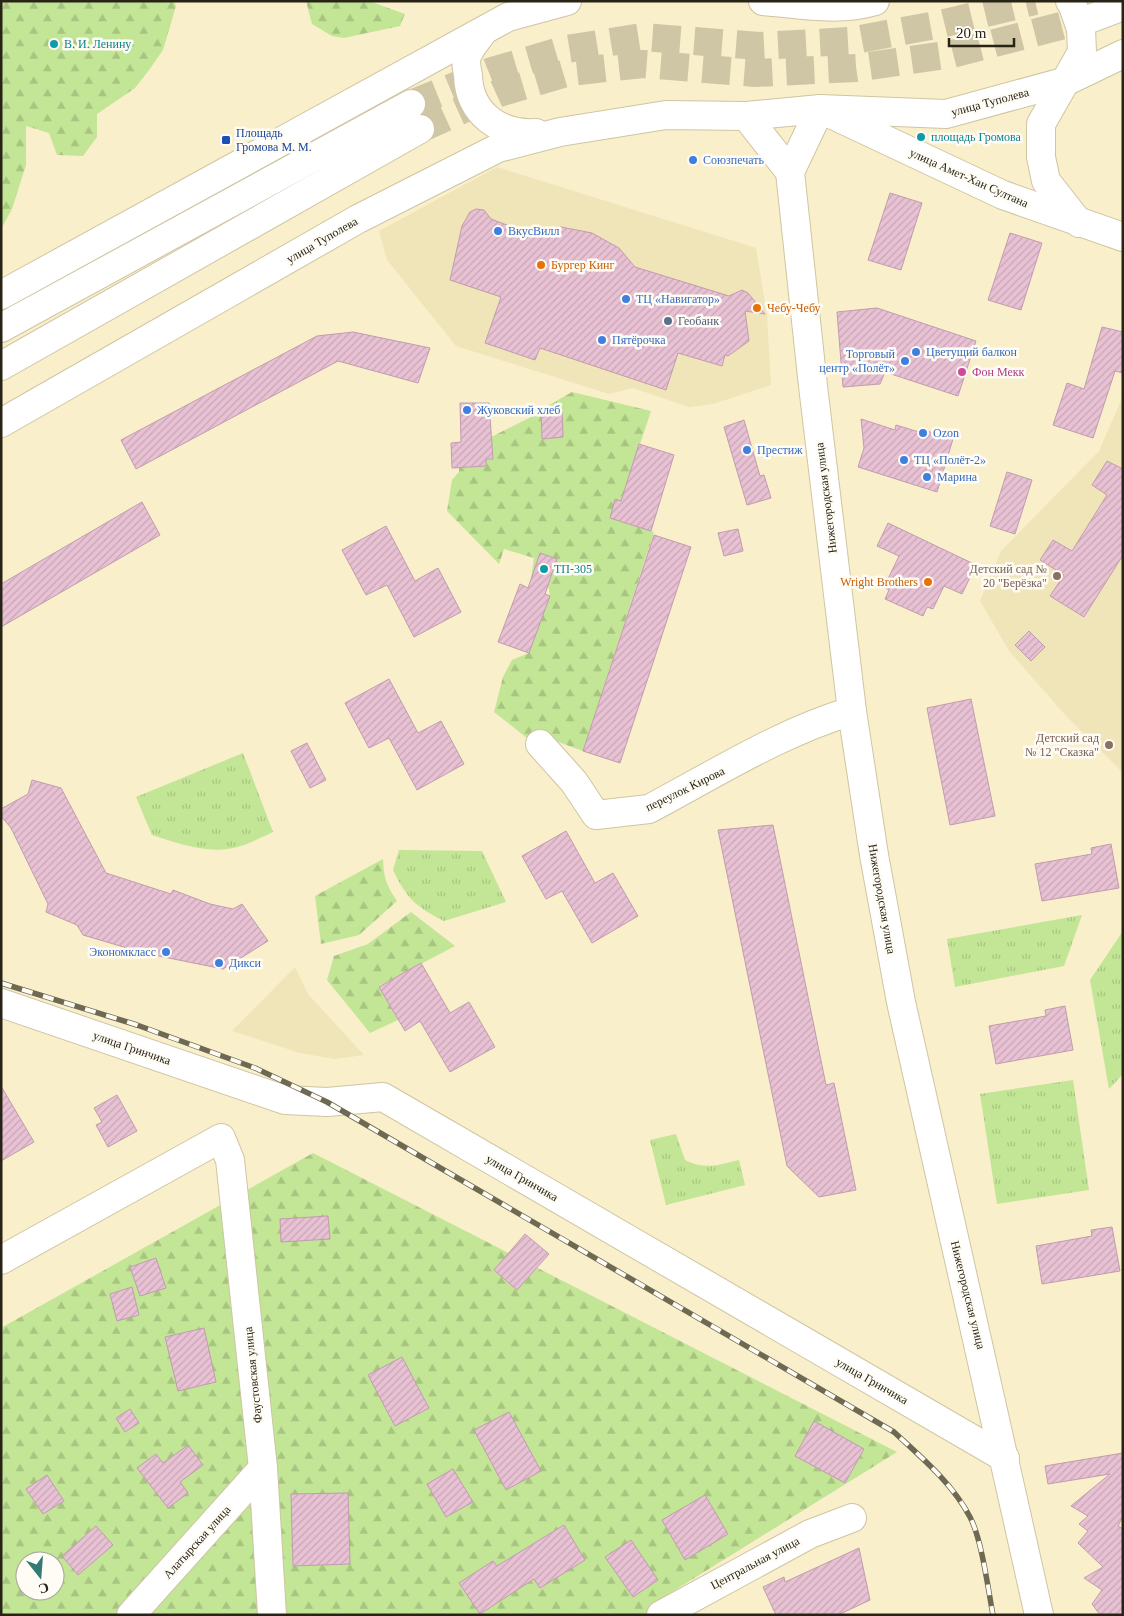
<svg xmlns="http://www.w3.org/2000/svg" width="1124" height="1616" viewBox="0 0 1124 1616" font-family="Georgia,serif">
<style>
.built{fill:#f0e4b9}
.forest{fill:url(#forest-firs);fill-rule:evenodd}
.park{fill:url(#park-tufts)}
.building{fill:url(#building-hatch);stroke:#c19cae}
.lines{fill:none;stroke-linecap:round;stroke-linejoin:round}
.major-tunnel{stroke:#cfc6a6;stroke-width:28;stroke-dasharray:28 14;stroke-linecap:butt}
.minor-casing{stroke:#cfc5a2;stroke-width:30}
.major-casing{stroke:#cfc5a2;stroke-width:30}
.minor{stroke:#fff;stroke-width:28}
.major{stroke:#fff;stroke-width:28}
.rail-casing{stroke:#6f6953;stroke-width:5.5}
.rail{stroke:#fefcf5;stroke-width:4;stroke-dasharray:11;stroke-linecap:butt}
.culture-dot{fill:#0f9aa8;stroke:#fefcf5;stroke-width:2}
.transit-dot{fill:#1a4fb4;stroke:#fefcf5;stroke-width:2}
.shop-dot{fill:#3f7fe0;stroke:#fefcf5;stroke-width:2}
.food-dot{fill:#e8710a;stroke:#fefcf5;stroke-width:2}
.service-dot{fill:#5c6f8a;stroke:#fefcf5;stroke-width:2}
.hotel-dot{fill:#d1479c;stroke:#fefcf5;stroke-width:2}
.education-dot{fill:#8d6e63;stroke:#fefcf5;stroke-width:2}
.labels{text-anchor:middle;stroke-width:5;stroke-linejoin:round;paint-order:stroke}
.culture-label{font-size:12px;fill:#0d838f;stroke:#fefcf5;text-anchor:start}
.street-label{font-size:12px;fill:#272315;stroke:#fefcf5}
.transit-label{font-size:12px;fill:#164399;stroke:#fefcf5;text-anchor:start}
.shop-label{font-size:12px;fill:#366cbe;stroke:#fefcf5;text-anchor:start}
.food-label{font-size:12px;fill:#c56008;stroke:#fefcf5;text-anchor:start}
.service-label{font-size:12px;fill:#4e5e75;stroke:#fefcf5;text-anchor:start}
.hotel-label{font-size:12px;fill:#b23c85;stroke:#fefcf5;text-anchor:start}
.education-label{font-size:12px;fill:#785e54;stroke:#fefcf5;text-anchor:end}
</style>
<defs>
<pattern id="forest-firs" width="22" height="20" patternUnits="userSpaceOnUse" patternTransform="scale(1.25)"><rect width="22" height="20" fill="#c2e596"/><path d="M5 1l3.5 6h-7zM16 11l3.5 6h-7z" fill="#a7c480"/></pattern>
<pattern id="park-tufts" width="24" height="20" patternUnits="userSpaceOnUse" patternTransform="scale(1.25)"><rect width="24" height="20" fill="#c2e596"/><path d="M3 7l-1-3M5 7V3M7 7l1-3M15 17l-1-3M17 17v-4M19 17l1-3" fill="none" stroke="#a7c480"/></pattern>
<pattern id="building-hatch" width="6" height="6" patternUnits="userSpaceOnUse" patternTransform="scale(1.25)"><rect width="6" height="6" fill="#e8c2d4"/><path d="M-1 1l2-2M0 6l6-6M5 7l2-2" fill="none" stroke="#c7a6b5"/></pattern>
</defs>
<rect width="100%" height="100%" fill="#f9efca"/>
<g class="built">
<polygon points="497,167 756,248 767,315 771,385 713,404 689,407 633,388 609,394 456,346 387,260 379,231"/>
<polygon points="1123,396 1123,773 1067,717 1009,651 980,601 1001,551 1099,451"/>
<polygon points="295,967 308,994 364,1055 335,1059 300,1053 232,1031"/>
</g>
<g class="forest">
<polygon points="1,1 174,1 176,6 163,50 149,70 135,88 97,114 97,137 83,156 57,155 49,133 26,126 26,165 12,209 1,229"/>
<polygon points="306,1 369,1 405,14 400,26 344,38 332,36 312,24"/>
<polygon points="572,392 651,411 621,501 615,499 610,518 654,532 583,751 542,736 527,738 494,712 503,677 512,660 529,653 550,596 548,585 557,559 540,553 531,579 534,558 504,549 499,564 447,511 452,480 459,472 459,468 486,466 486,459 493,459 485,440 541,412 542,438 563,437 562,411 550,412 549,405"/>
<path d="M 383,859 C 383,876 387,887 397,901 L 359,935 L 321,944 L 315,896 Z"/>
<polygon points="411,912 455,946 379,986 398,1020 370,1033 327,980 334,956 368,944"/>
<path d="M 313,1153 L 897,1452 L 667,1595 L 671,1615 L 1,1615 L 1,1328 ZM 25,1561 L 55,1561 L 55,1591 L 25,1591 Z"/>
</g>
<g class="park">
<path d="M 243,753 L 273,832 C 260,838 247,845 233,848 C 207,854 177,843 152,835 L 136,797 Z"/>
<path d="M 399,850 L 482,851 L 506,902 L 444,921 C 416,907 407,899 393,870 Z"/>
<polygon points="1082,915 1064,966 955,987 947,939"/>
<polygon points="1123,931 1123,1074 1109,1089 1090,980"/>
<polygon points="1073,1080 1089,1190 997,1204 980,1094"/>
<path d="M 676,1134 L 685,1160 C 705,1170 719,1165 739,1160 L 745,1185 L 666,1205 L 650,1140 Z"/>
</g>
<g class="building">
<polygon points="890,193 922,203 901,270 868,260"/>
<polygon points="476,209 484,210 491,219 528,233 545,228 561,227 592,233 619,248 635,267 729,296 742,290 748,293 765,314 745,311 749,341 728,356 725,355 722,366 678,353 666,390 540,348 535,360 485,343 501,297 450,280 462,226 470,212"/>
<polygon points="1010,233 1042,243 1021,310 988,300"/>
<polygon points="877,308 976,341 958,396 885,372 880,384 843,387 837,312"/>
<polygon points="1102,327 1123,332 1123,373 1115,371 1093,438 1053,425 1067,383 1084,389"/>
<polygon points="353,332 430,348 418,383 338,361 136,469 121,440 317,336"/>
<polygon points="460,403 489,403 493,459 486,459 486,466 452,468 451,443 461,442"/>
<polygon points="562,411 563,437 542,439 541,412"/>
<polygon points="861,419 895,430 896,425 919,432 920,429 953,439 937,492 858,467 864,448"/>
<polygon points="744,420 760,476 764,475 771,498 747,505 724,427"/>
<polygon points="639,444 674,455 651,531 610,518 615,499 621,501"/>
<polygon points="1107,461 1123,469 1123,555 1084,617 1050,596 1064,575 1040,560 1053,540 1072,551 1107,495 1092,485"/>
<polygon points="1007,472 1032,480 1015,534 990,526"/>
<polygon points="142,502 160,535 1,627 1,584"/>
<polygon points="888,523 976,565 962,594 944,586 933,609 927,607 923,616 885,599 889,590 884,587 899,556 877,546"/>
<polygon points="386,526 415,581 438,568 461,612 414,637 387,585 366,595 342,550"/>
<polygon points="738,529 743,551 724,556 718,533"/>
<polygon points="654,535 691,547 620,763 583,751"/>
<polygon points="540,553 557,559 545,594 550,596 529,653 498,642 520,584 528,588"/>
<polygon points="1029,631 1045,647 1031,661 1015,645"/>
<polygon points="389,679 418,733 441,721 464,764 417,790 389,738 369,748 345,703"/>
<polygon points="971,699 995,816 950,825 927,708"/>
<polygon points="307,743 326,780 310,788 291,751"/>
<polygon points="32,780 61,788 106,873 171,894 173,890 210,904 233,909 242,904 268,941 223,969 144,953 83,935 77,925 46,912 48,904 11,828 1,816 1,809 28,794"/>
<polygon points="773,825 826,1085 834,1083 856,1190 819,1197 787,1166 718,830"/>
<polygon points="566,831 595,883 613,873 638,916 592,943 562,891 546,899 522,856"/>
<polygon points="1111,844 1119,888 1042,901 1035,864 1092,854 1091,848"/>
<polygon points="421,963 450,1013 469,1002 495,1047 450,1072 420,1021 405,1031 379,987"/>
<polygon points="1065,1006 1073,1050 996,1064 989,1026 1046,1016 1045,1010"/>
<polygon points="1,1086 34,1142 1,1161"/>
<polygon points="117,1095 137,1131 108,1147 96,1125 102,1122 94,1108"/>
<polygon points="328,1216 330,1239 281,1242 280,1219"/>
<polygon points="1112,1227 1120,1271 1042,1284 1036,1246 1092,1236 1091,1230"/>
<polygon points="525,1234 549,1254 517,1290 494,1270"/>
<polygon points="156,1258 166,1288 140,1296 130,1267"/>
<polygon points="132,1287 139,1315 117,1321 110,1294"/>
<polygon points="204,1328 216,1382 178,1391 165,1337"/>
<polygon points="402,1357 429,1408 395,1426 368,1375"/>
<polygon points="130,1409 139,1423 125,1432 116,1418"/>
<polygon points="509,1412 541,1471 506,1490 474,1430"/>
<polygon points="814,1421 864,1449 845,1483 795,1456"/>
<polygon points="188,1445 203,1465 180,1482 188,1493 168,1508 137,1468 156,1454 163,1463"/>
<polygon points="1123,1453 1123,1516 1118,1526 1123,1529 1123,1615 1100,1615 1092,1604 1102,1590 1084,1578 1103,1567 1078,1543 1088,1531 1079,1524 1088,1516 1071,1506 1110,1474 1048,1484 1045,1466"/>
<polygon points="453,1469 473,1502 446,1517 427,1484"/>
<polygon points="47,1475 64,1501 43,1514 26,1489"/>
<polygon points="348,1493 350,1564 293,1566 291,1494"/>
<polygon points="705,1495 728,1534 685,1560 662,1520"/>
<polygon points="564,1525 585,1560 540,1588 534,1579 480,1614 459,1583 493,1561 497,1566"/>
<polygon points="96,1526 113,1545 78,1575 62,1556"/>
<polygon points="631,1540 658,1580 633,1597 605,1557"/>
<polygon points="859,1548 870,1600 838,1615 776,1615 763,1587 784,1577 785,1582"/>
</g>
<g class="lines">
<g class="major-tunnel">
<polyline points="411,104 492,71 567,49 642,37 759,46 849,41 941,24 1035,1"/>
<polyline points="420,129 499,93 570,72 643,64 755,73 856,68 952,54 1092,18"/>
</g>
<defs>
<g id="minor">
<polyline points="820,109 790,172 813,386 852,711 874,855 901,1002 1039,1615"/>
<polyline points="746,116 790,172"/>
<path d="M 540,744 L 574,782 L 596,815 L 649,809 C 715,774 781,732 852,711"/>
<polyline points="1,1003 285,1100 327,1102 383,1097 1005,1458"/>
<polyline points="1,1260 221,1138 230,1160 263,1468 272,1615"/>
<polyline points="131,1615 263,1468"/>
<polyline points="661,1615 810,1534 852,1518"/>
</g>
<g id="major">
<path d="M 763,1 C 801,4 837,12 875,1"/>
<polyline points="1070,1 1073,6 1081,29 1082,52 1041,124 1041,157 1046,181 1079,223"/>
<polyline points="1092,18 1123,6"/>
<path d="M 482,33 C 477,40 470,48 467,56 C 465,61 467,70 468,75 C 469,114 500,135 536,133"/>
<polyline points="833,115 1003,195 1123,237"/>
<polyline points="1,295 508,17 567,1"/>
<polyline points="1,328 411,104"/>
<polyline points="1,366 420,129"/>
<polyline points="1,423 358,219 498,148 560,132 666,115 746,116 820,109 946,114 1067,81 1123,54"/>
</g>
</defs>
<use href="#minor" class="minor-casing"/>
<use href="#major" class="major-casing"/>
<use href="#minor" class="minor"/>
<use href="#major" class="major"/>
<defs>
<path id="rail" d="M 1,983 L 137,1025 L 255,1068 L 327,1102 L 894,1432 C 922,1458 952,1483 970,1517 C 982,1540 988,1589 993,1615"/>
</defs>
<use href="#rail" class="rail-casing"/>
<use href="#rail" class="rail"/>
</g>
<g class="culture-dot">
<circle cx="54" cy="44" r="5"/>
<circle cx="921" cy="137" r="5"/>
<circle cx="544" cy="569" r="5"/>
</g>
<rect class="transit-dot" x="221" y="135" width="10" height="10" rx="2.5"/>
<g class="shop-dot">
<circle cx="693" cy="160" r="5"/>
<circle cx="498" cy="231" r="5"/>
<circle cx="626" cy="299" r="5"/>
<circle cx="602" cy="340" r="5"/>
<circle cx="916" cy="352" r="5"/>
<circle cx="905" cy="361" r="5"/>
<circle cx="467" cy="410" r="5"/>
<circle cx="923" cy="433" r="5"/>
<circle cx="747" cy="450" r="5"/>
<circle cx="904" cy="460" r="5"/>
<circle cx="927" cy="477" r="5"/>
<circle cx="166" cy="952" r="5"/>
<circle cx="219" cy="963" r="5"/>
</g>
<g class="food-dot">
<circle cx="541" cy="265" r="5"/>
<circle cx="757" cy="308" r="5"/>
<circle cx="928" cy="582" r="5"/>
</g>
<circle class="service-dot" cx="668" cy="321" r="5"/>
<circle class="hotel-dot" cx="962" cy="372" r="5"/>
<g class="education-dot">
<circle cx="1057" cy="576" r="5"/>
<circle cx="1109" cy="745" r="5"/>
</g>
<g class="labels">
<g class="culture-label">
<text x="64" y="48">В. И. Ленину</text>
<text x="931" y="141">площадь Громова</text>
<text x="554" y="573">ТП-305</text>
</g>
<g class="street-label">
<text transform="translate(990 102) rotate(-15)" y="4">улица Туполева</text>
<text transform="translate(969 178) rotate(24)" y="4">улица Амет-Хан Султана</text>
<text transform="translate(322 240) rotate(-30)" y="4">улица Туполева</text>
<text transform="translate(826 498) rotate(-97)" y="4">Нижегородская улица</text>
<text transform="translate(685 789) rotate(-26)" y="4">переулок Кирова</text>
<text transform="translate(882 899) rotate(80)" y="4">Нижегородская улица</text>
<text transform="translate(132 1048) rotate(19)" y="4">улица Гринчика</text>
<text transform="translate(522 1178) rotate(30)" y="4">улица Гринчика</text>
<text transform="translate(968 1295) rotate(76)" y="4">Нижегородская улица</text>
<text transform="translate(253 1375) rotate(-96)" y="4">Фаустовская улица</text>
<text transform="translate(872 1381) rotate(30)" y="4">улица Гринчика</text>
<text transform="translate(197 1542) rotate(-48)" y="4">Алатырская улица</text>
<text transform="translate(755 1563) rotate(-28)" y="4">Центральная улица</text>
</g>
<g class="transit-label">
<text x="236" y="137">Площадь<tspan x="236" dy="14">Громова М. М.</tspan></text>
</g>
<g class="shop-label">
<text x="703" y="164">Союзпечать</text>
<text x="508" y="235">ВкусВилл</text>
<text x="636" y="303">ТЦ «Навигатор»</text>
<text x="612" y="344">Пятёрочка</text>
<text x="926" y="356">Цветущий балкон</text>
<text x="895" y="358" text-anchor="end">Торговый<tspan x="895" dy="14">центр «Полёт»</tspan></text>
<text x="477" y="414">Жуковский хлеб</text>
<text x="933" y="437">Ozon</text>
<text x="757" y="454">Престиж</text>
<text x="914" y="464">ТЦ «Полёт-2»</text>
<text x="937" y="481">Марина</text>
<text x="156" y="956" text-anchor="end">Экономкласс</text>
<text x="229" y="967">Дикси</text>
</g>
<g class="food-label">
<text x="551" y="269">Бургер Кинг</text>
<text x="767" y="312">Чебу-Чебу</text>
<text x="918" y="586" text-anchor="end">Wright Brothers</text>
</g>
<g class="service-label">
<text x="678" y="325">Геобанк</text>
</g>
<g class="hotel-label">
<text x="972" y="376">Фон Мекк</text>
</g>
<g class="education-label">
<text x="1047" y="573">Детский сад №<tspan x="1047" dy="14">20 "Берёзка"</tspan></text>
<text x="1099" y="742">Детский сад<tspan x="1099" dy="14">№ 12 "Сказка"</tspan></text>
</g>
</g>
<rect width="1124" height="1616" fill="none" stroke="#272315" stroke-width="5"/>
<g transform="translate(40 1576) rotate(163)"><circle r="24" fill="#fefcf5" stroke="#a8a59b"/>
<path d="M0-4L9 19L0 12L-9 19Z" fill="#327a74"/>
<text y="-8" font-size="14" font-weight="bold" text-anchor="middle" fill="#272315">С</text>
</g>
<path d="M949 38v8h65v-8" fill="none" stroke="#272315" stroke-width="2.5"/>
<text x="956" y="38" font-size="15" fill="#272315" stroke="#fefcf5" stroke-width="4" paint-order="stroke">20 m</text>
</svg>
